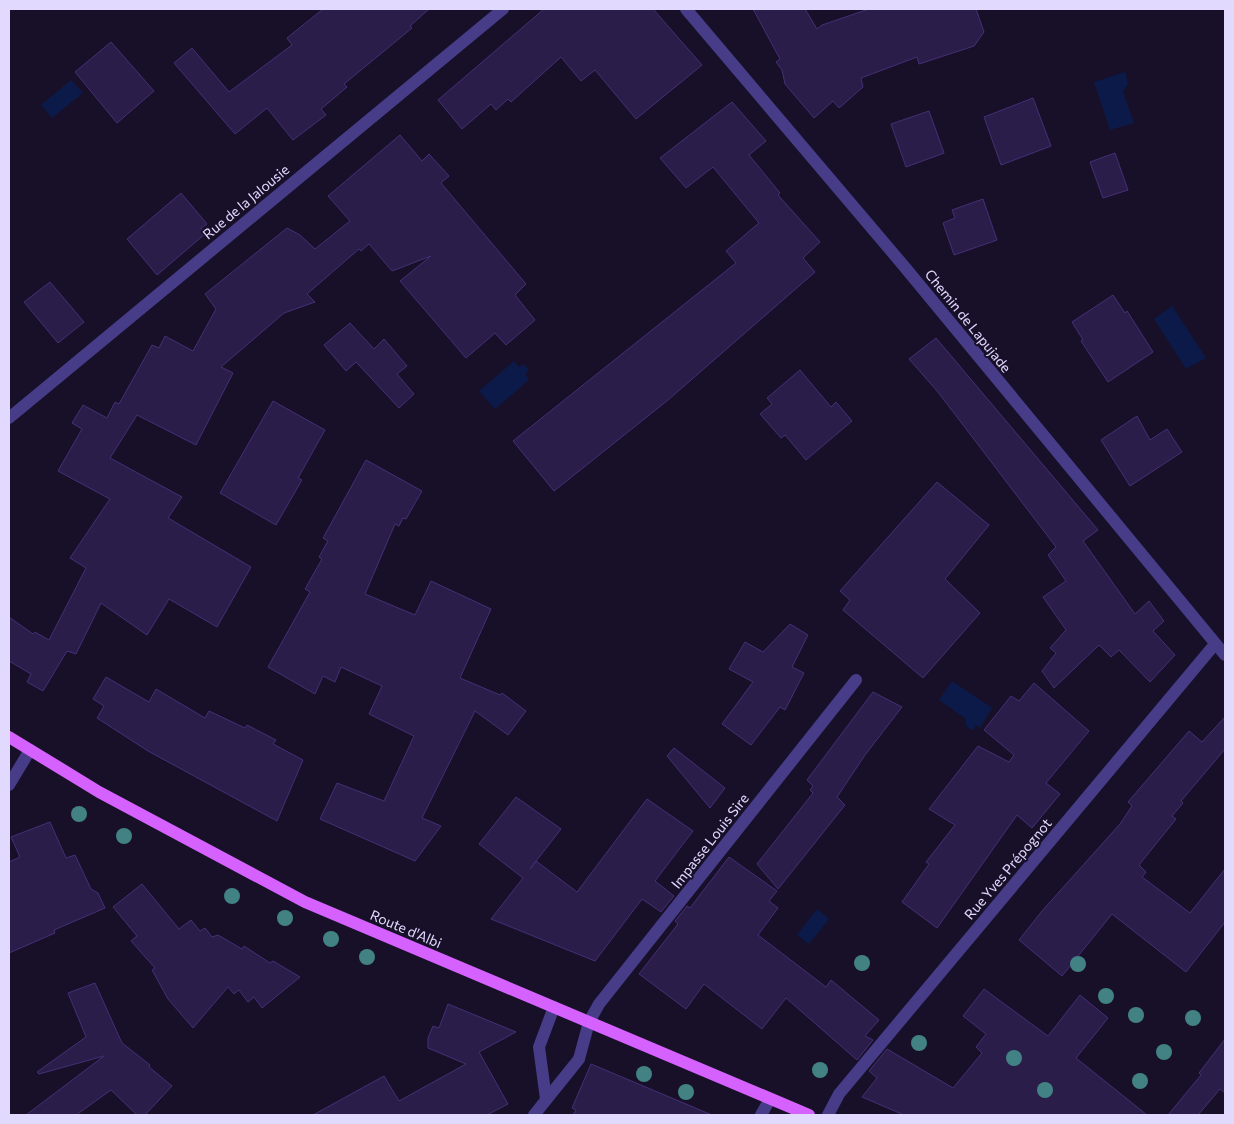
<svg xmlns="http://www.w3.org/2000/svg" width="1234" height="1124" viewBox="0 0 1234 1124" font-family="Commissioner,sans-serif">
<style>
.water{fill:#0b1a48}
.building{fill:#2b1d4a;stroke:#452f76}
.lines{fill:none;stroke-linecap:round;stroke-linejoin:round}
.minor{stroke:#473c88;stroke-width:12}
.major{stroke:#d561fe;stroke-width:12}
.tree{fill:#428284}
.labels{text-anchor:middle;stroke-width:4;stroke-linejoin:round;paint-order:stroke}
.street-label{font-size:14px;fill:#e2d9ff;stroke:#181029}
</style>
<rect width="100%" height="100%" fill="#181029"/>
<g class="water">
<polygon points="1125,72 1128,84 1123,92 1134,123 1110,130 1094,82"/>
<polygon points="71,80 83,93 52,118 41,105"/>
<polygon points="1172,306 1206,358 1186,369 1154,319"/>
<polygon points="514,361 519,367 523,364 529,370 525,374 529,380 495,409 479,391"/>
<polygon points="952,681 992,708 980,728 976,725 973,731 966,726 966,719 939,700"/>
<polygon points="817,909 829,919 809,944 797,935"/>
</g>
<g class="building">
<polygon points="323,9 429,9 410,26 412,28 344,84 347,87 321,109 326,115 293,140 267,108 235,134 174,63 192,48 229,92 292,45 287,38"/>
<polygon points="544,9 653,9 702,65 636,119 595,70 581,81 561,57 511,102 508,99 496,110 491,104 462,129 438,100"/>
<polygon points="753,9 805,9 817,29 822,25 869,9 976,9 984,32 974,46 919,64 917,57 861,78 863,87 839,108 833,101 814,118 785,84 782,70 776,62 780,59"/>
<polygon points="111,42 154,91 117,123 75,72"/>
<polygon points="1033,98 1051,146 1001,165 984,117"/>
<polygon points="732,102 766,141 749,155 780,193 778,195 820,242 803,258 815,272 668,400 554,491 513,441 736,263 726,251 759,223 713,167 686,188 660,158"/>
<polygon points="929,111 944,153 906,167 891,124"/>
<polygon points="400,135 422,161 429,154 449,176 441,183 526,284 515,295 535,320 506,345 495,333 466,358 400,281 431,256 392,271 369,244 361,251 359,249 307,294 315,302 284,313 221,367 233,373 196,445 137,415 110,458 182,497 168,518 251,567 217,627 169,599 147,635 101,603 76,654 67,651 43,691 27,682 31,674 9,661 9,617 33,634 35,632 49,640 86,568 70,558 110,499 58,471 82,429 72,423 83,405 107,418 115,402 119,404 152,345 159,348 165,336 193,351 216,309 205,294 287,228 300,235 315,249 350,221 328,196"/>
<polygon points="1115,153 1128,190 1103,198 1090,162"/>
<polygon points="181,193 207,224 201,228 205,234 157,275 127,239"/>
<polygon points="983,199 997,240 954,255 943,223 955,218 952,210"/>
<polygon points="50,282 84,322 58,343 24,302"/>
<polygon points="1113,295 1125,313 1127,311 1153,352 1108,382 1081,341 1083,340 1072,322"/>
<polygon points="350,323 374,349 384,339 407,366 397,374 414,394 399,408 356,362 346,371 324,345"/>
<polygon points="936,338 1098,530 1083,541 1135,614 1149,601 1164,621 1153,631 1175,655 1150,682 1119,650 1111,657 1099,645 1054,688 1042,671 1056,653 1050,648 1066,630 1043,597 1066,581 1048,555 1056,547 938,392 909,359"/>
<polygon points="800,370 831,407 836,402 852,421 806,460 785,435 781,438 760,414 772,404 767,398"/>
<polygon points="273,401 325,430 298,478 302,480 276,525 220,493"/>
<polygon points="1137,416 1150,440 1167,429 1182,452 1130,486 1101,440"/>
<polygon points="366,460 422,491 406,519 403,518 399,526 395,524 365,594 415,615 431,581 491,609 460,678 500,695 502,693 526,711 508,735 475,711 422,818 441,826 415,861 320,819 337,783 384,801 414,736 369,714 382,686 341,667 335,682 323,676 315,694 268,667 310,592 305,589 322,559 319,557 328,541 323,538"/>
<polygon points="937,482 989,525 945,579 980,613 923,678 843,610 850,600 840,591"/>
<polygon points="790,624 808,635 792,667 804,673 785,710 780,707 751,745 722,724 753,682 729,669 745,642 763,652"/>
<polygon points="106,677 149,702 156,689 205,718 209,711 245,728 247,725 276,740 273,744 303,760 277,821 148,751 97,718 104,706 93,699"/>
<polygon points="1034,683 1089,731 1046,783 1060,794 1032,828 1017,815 937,928 902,902 929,864 926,862 955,825 929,809 978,746 1009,762 1014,755 984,730 1011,696 1019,701"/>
<polygon points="873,692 902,707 865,755 837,797 845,805 778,889 757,864 813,793 810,790 813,786 807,780"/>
<polygon points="1225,717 1225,749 1181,801 1183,803 1172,816 1176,819 1139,865 1146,872 1142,877 1190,913 1225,869 1225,922 1186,972 1112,914 1062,976 1019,940 1042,911 1120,824 1132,806 1128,802 1189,731 1202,742"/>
<polygon points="674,748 725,788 710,808 667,756"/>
<polygon points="516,797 561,829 530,869 536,861 577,892 647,799 693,831 655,881 674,896 661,912 642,899 595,961 491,919 523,878 479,844"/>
<polygon points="50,822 66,858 75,855 91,889 98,893 105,908 54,930 55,933 9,953 9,862 20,857 11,837"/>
<polygon points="729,857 777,891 769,901 778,908 758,935 826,987 831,980 879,1020 865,1036 873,1040 857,1060 786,998 762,1029 704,984 686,1009 639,974 678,924 675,921 687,906 690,908"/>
<polygon points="142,884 179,929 191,920 200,931 205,928 212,937 218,935 242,949 244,946 270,963 273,961 300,977 262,1008 254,997 248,1002 239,990 234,994 228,987 193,1028 168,999 152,970 155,968 131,941 137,936 113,907"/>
<polygon points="95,983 122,1043 150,1065 149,1067 172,1086 145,1115 137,1115 111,1090 76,1115 26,1115 104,1056 39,1074 37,1072 86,1037 68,993"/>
<polygon points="984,989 1048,1036 1080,995 1108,1018 1076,1058 1147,1115 904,1115 862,1097 877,1078 869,1071 887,1049 953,1088 982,1053 976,1047 986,1034 963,1016"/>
<polygon points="448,1004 516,1032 479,1052 508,1104 487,1115 313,1115 384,1076 399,1101 466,1064 428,1048 428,1038 433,1026 439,1028"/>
<polygon points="1225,1039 1225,1093 1220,1089 1198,1115 1168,1115 1201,1075 1199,1073"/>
<polygon points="591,1064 712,1115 573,1115 576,1110 572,1108"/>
</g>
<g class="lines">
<g class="minor">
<polyline points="686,9 903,265 1225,655"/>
<polyline points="9,418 503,9"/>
<polyline points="9,785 30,750"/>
<polyline points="546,1099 539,1047 554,1007"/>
<polyline points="534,1115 579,1059 589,1022 599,1004 856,680"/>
<polyline points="761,1115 770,1099"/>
<polyline points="828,1115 839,1094 1215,644"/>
</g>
<polyline class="major" points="9,737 99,792 305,902 809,1115"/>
</g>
<g class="tree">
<circle cx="79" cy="814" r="8"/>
<circle cx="124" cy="836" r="8"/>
<circle cx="232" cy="896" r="8"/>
<circle cx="285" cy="918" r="8"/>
<circle cx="331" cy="939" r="8"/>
<circle cx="367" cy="957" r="8"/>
<circle cx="862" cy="963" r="8"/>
<circle cx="1078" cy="964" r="8"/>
<circle cx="1106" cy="996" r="8"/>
<circle cx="1136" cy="1015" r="8"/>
<circle cx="1193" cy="1018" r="8"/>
<circle cx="919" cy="1043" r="8"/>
<circle cx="1164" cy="1052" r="8"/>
<circle cx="1014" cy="1058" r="8"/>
<circle cx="820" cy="1070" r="8"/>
<circle cx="644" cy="1074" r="8"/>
<circle cx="1140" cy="1081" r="8"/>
<circle cx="1045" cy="1090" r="8"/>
<circle cx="686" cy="1092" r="8"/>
</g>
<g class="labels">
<g class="street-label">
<text transform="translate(246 202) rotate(-40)" y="5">Rue de la Jalousie</text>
<text transform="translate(968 321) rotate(51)" y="5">Chemin de Lapujade</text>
<text transform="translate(710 841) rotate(-52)" y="5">Impasse Louis Sire</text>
<text transform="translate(1008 869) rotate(-50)" y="5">Rue Yves Prépognot</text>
<text transform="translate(406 929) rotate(23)" y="5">Route d'Albi</text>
</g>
</g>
<rect width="1234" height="1124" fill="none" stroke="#e2d9ff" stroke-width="20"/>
</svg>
